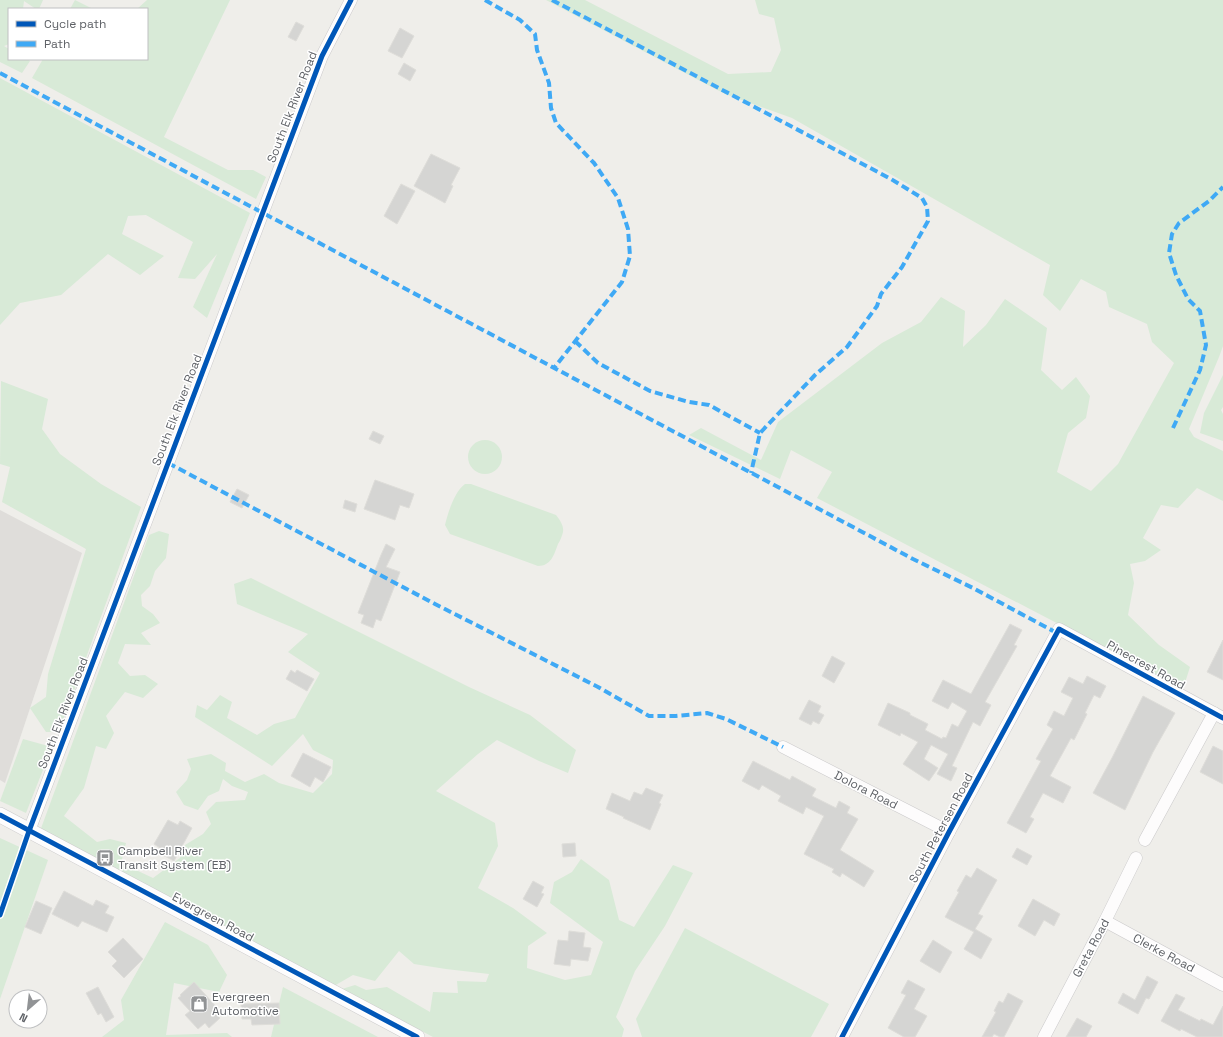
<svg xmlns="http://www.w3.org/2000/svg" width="1223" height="1037" viewBox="0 0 1223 1037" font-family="'Space Grotesk',sans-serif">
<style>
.industrial{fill:#dfddda}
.green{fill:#d8ead7}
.building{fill:#d5d5d3;stroke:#deddd9}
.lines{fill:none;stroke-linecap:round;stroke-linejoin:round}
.minor-casing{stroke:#cbcacb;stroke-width:13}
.tertiary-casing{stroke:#cbcacb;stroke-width:16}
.minor{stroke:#fdfcfc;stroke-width:12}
.tertiary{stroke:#fdfcfc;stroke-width:15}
.quiet{stroke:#3fa9f5;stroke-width:4;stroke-dasharray:8 4;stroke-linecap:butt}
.cycleway-casing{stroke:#fff;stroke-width:8}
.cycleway{stroke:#0057b8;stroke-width:5}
.labels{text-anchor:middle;stroke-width:3;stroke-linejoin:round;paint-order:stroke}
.street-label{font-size:12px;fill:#5f6267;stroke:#fff}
.poi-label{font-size:12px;fill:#5f6267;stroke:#fff;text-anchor:start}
</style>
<rect width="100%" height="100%" fill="#efeeea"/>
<polygon class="industrial" points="0,510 82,553 5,783 0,780"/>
<g class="green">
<polygon points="0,0 43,0 39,9 36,9 24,1 23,9 9,9 9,44 4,46 9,49 9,59 27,59 30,61 22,73 0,62"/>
<polygon points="75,0 93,9 70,9"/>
<polygon points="147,0 230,0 164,137 228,170 253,170 266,177 256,199 32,78 43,59 147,59 147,9 137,9"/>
<polygon points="546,0 585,0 728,74 771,72 781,50 774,18 759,14 755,0 1223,0 1223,346 1219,357 1189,429 1194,437 1223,451 1223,501 1197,488 1178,508 1161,505 1143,538 1161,550 1145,561 1130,564 1134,583 1128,615 1159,645 1190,667 1183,689 817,498 832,472 791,450 780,479 689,435 701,428 761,460 778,422 882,343 921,322 941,297 965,311 963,347 986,325 1005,299 1047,328 1041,370 1062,390 1076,377 1090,396 1086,418 1068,433 1057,472 1091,491 1118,464 1174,363 1152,342 1147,324 1109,307 1106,292 1081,279 1060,311 1043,295 1050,265 792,118 725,94"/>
<polygon points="0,78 250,213 207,318 193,307 217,254 195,279 178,278 193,242 146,215 128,216 122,234 164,256 140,275 108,254 61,295 20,303 0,325"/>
<polygon points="1223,375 1223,407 1221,410 1223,414 1223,441 1200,433 1204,413"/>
<polygon points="1,381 48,399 42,429 60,454 101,484 141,507 59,732 46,732 30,708 46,697 48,674 86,549 2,502 10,467 0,464"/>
<circle cx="485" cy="457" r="17"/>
<path d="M 465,484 L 471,484 L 556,515 C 560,520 564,526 563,532 C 562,536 560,541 558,544 C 554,555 551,566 538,566 L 450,534 L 445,525 C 448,513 454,492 465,484 Z"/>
<polygon points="159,531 169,534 166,558 155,571 150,586 141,595 142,606 153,614 160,623 141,633 151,645 125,644 118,663 130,676 145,675 158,684 143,698 125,692 106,716 114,733 106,749 96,746 84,788 64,816 97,842 110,839 126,843 121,863 153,878 180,858 185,845 203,834 211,824 206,812 216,802 245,800 248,792 232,786 223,779 219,791 208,796 198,810 184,805 176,792 187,780 191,769 187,759 211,754 226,763 225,771 245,782 264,774 279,783 313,793 332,774 333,760 313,750 303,734 272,766 195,717 197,705 207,710 220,695 232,702 227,718 257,735 274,724 295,718 320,673 288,652 308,634 237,604 234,584 251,578 469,687 530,715 576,750 568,773 539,761 497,740 478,754 436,791 495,823 498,846 478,888 513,908 547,933 528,946 527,968 565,980 591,975 603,942 550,903 554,882 572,872 581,859 609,880 619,920 634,927 673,865 693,873 665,926 635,971 616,1017 624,1029 622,1037 433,1037 342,989 355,985 366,990 387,987 430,1012 433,992 458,993 457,981 486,982 489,974 446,969 414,964 399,951 375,981 353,975 334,986 40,831 149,535"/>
<polygon points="23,739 52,747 26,813 0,801"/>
<polygon points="0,838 48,860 0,999"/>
<polygon points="165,922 208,945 227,975 219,992 174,983 166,1035 227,1033 232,1037 102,1037 124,1020 121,1000"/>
<polygon points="685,928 829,1004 811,1037 642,1037 636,1019"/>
<polygon points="283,987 378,1037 271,1037"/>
</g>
<g class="building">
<polygon points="296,22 304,26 296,41 288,37"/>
<polygon points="400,28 414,36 402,58 388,51"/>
<polygon points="404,63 416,70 410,81 398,74"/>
<polygon points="431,154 460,168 451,185 453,186 445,203 414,186"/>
<polygon points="401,184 415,191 397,224 384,216"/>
<polygon points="373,431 384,436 380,444 369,439"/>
<polygon points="375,480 414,494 409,508 400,505 395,520 364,509"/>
<polygon points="237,489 249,495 242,508 230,502"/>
<polygon points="345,500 357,504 355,512 343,508"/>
<polygon points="386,544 395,549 386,567 400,572 381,621 376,619 373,628 361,623 364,615 358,613 381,555"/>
<polygon points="1010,624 1022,630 1014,645 1017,646 985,702 991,705 980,726 973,722 952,766 957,768 951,781 937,774 948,754 931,745 924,759 938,768 929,781 903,764 918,742 901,733 900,736 878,725 888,703 910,713 910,715 928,724 925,730 942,739 943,737 946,738 952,724 958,727 967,711 952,702 948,709 932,701 943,680 971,694"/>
<polygon points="1223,640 1223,680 1207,672"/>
<polygon points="832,656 845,663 834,683 822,676"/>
<polygon points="291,670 295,673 297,670 314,679 307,691 286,679"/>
<polygon points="1087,676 1106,686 1100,698 1094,695 1085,713 1087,714 1074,740 1071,738 1050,776 1071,787 1063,803 1043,793 1030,817 1034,819 1026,833 1007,823 1041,761 1036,759 1053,729 1047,725 1054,711 1064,716 1073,698 1061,692 1069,677 1083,684"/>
<polygon points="1143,696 1175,713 1153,752 1125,810 1093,793 1113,756"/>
<polygon points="809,700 821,706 818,712 824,715 819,724 813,721 811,725 799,719"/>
<polygon points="1213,746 1223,751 1223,784 1200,772"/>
<polygon points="303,753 331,767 323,782 315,777 310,787 291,776"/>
<polygon points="753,761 790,780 792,776 816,789 812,796 836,808 839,801 850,807 847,813 858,819 840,850 874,871 864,887 842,873 840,877 832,872 834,869 804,854 824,816 806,807 803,814 778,801 781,796 762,785 759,790 742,781"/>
<polygon points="646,788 663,795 659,803 661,804 650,830 623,818 624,817 606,809 612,793 630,801 634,792 642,795"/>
<polygon points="168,820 178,825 180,821 192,828 174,861 161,854 163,850 154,844"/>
<polygon points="575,843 576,856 563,857 562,844"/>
<polygon points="1017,848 1032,856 1027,865 1012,857"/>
<polygon points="977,868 997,880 978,914 983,916 975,929 992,939 981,959 964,949 974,932 945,917 959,892 957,891 966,875 971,878"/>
<polygon points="533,881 544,887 541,893 544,894 537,907 523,899"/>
<polygon points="64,891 93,906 96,900 109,906 105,913 114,917 107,932 82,921 78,927 52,914"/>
<polygon points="1033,899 1060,914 1054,926 1044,920 1035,936 1018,926"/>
<polygon points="36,901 52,908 41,934 25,927"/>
<polygon points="569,931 585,933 583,947 591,948 588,961 571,959 570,966 554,964 558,940 568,941"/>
<polygon points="123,938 143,959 124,978 112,966 117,961 108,952"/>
<polygon points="933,940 952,952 940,973 920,961"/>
<polygon points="1147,976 1158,982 1149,999 1146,998 1138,1014 1118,1003 1123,993 1135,1000"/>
<polygon points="908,980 925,989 914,1009 927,1016 915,1037 904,1037 888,1028 906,995 901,993"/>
<polygon points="194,982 219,1010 215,1013 220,1018 209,1028 205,1023 198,1029 185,1015 190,1011 178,998 181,996 180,995"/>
<polygon points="98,987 114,1017 106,1022 101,1013 98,1015 86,993"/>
<polygon points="1008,993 1023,1001 1004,1037 1000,1037 994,1034 992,1037 982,1037 996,1012 994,1011 999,1001 1003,1003"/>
<polygon points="1176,994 1185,998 1178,1010 1200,1021 1201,1019 1213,1025 1223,1006 1223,1037 1197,1037 1181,1029 1180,1031 1161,1021"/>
<polygon points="279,1003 280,1024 252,1025 251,1019 242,1019 241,1004"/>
<polygon points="1077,1018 1092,1026 1086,1037 1066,1037"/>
</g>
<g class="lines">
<defs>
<g id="minor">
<polyline points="783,747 949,832"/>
<polyline points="29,831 322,56 351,0"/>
<polyline points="1145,840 1214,713"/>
<polyline points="1105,921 1223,985"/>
<polyline points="842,1037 949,832 1059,629 1223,718"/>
<polyline points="1044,1037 1105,921 1136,858"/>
</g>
<polyline id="tertiary" points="0,815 417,1037"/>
</defs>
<use href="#minor" class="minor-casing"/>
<use href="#tertiary" class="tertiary-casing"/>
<use href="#minor" class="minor"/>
<use href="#tertiary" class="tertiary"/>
<g class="quiet">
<polyline points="485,0 520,20 535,34 537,50 549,83 551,108 556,123 594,163 618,198 628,229 630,256 622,282 554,368"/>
<polyline points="552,0 891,179 922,198 927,207 928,221 902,267 881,294 877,306 847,347 815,375 760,433 751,473"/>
<polyline points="0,73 776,486 913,559 973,588 1057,633"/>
<polyline points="575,341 598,363 650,391 689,402 709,405 760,433"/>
<polyline points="1173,428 1200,370 1206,345 1200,311 1188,299 1176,275 1169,253 1172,234 1179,223 1209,201 1223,187"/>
<polyline points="168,463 435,604 598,687 649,716 676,716 707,713 726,719 783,747"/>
</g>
<defs>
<g id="cycleway">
<polyline points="0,815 417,1037"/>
<polyline points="0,915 29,831 322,56 351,0"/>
<polyline points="842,1037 949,832 1059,629 1223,718"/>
</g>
</defs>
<use href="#cycleway" class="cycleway-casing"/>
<use href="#cycleway" class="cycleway"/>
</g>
<defs>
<symbol id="bus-square" viewBox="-11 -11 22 22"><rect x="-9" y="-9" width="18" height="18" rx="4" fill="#919395" stroke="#fff"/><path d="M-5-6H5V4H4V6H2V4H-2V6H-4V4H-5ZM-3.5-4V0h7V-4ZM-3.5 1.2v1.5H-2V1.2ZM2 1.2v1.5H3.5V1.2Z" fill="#fff"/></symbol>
<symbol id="shop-square" viewBox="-11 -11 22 22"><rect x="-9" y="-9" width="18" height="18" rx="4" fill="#919395" stroke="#fff"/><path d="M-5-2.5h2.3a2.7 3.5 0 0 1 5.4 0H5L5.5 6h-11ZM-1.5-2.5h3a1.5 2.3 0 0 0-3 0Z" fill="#fff"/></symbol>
</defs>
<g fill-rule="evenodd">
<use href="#bus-square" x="95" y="848" width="20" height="20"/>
<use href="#shop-square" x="189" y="994" width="20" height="20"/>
</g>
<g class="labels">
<g class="street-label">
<text transform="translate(292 107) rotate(-69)" y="4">South Elk River Road</text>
<text transform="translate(177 410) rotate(-69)" y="4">South Elk River Road</text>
<text transform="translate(1146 665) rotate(29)" y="4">Pinecrest Road</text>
<text transform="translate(63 713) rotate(-69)" y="4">South Elk River Road</text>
<text transform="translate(866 790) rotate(27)" y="4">Dolora Road</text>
<text transform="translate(941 828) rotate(-62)" y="4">South Petersen Road</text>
<text transform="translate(213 917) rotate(28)" y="4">Evergreen Road</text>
<text transform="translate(1091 948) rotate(-62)" y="4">Greta Road</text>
<text transform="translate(1164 953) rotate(28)" y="4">Clerke Road</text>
</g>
<g class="poi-label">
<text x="118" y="855">Campbell River<tspan x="118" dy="14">Transit System (EB)</tspan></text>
<text x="212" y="1001">Evergreen<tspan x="212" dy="14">Automotive</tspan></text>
</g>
</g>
<rect x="8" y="8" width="140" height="52" fill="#ffffff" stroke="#bfc0c2"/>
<rect x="16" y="21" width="20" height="6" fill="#0057b8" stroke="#bfc0c2"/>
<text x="44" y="28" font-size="12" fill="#5f6267">Cycle path</text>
<rect x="16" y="41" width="20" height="6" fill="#3fa9f5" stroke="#bfc0c2"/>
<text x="44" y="48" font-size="12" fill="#5f6267">Path</text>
<g transform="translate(28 1009) rotate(208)"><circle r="19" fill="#ffffff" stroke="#bfc0c2"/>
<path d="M0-3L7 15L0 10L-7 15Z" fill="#919395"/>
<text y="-6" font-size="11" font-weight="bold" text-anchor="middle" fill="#5f6267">N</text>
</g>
</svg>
